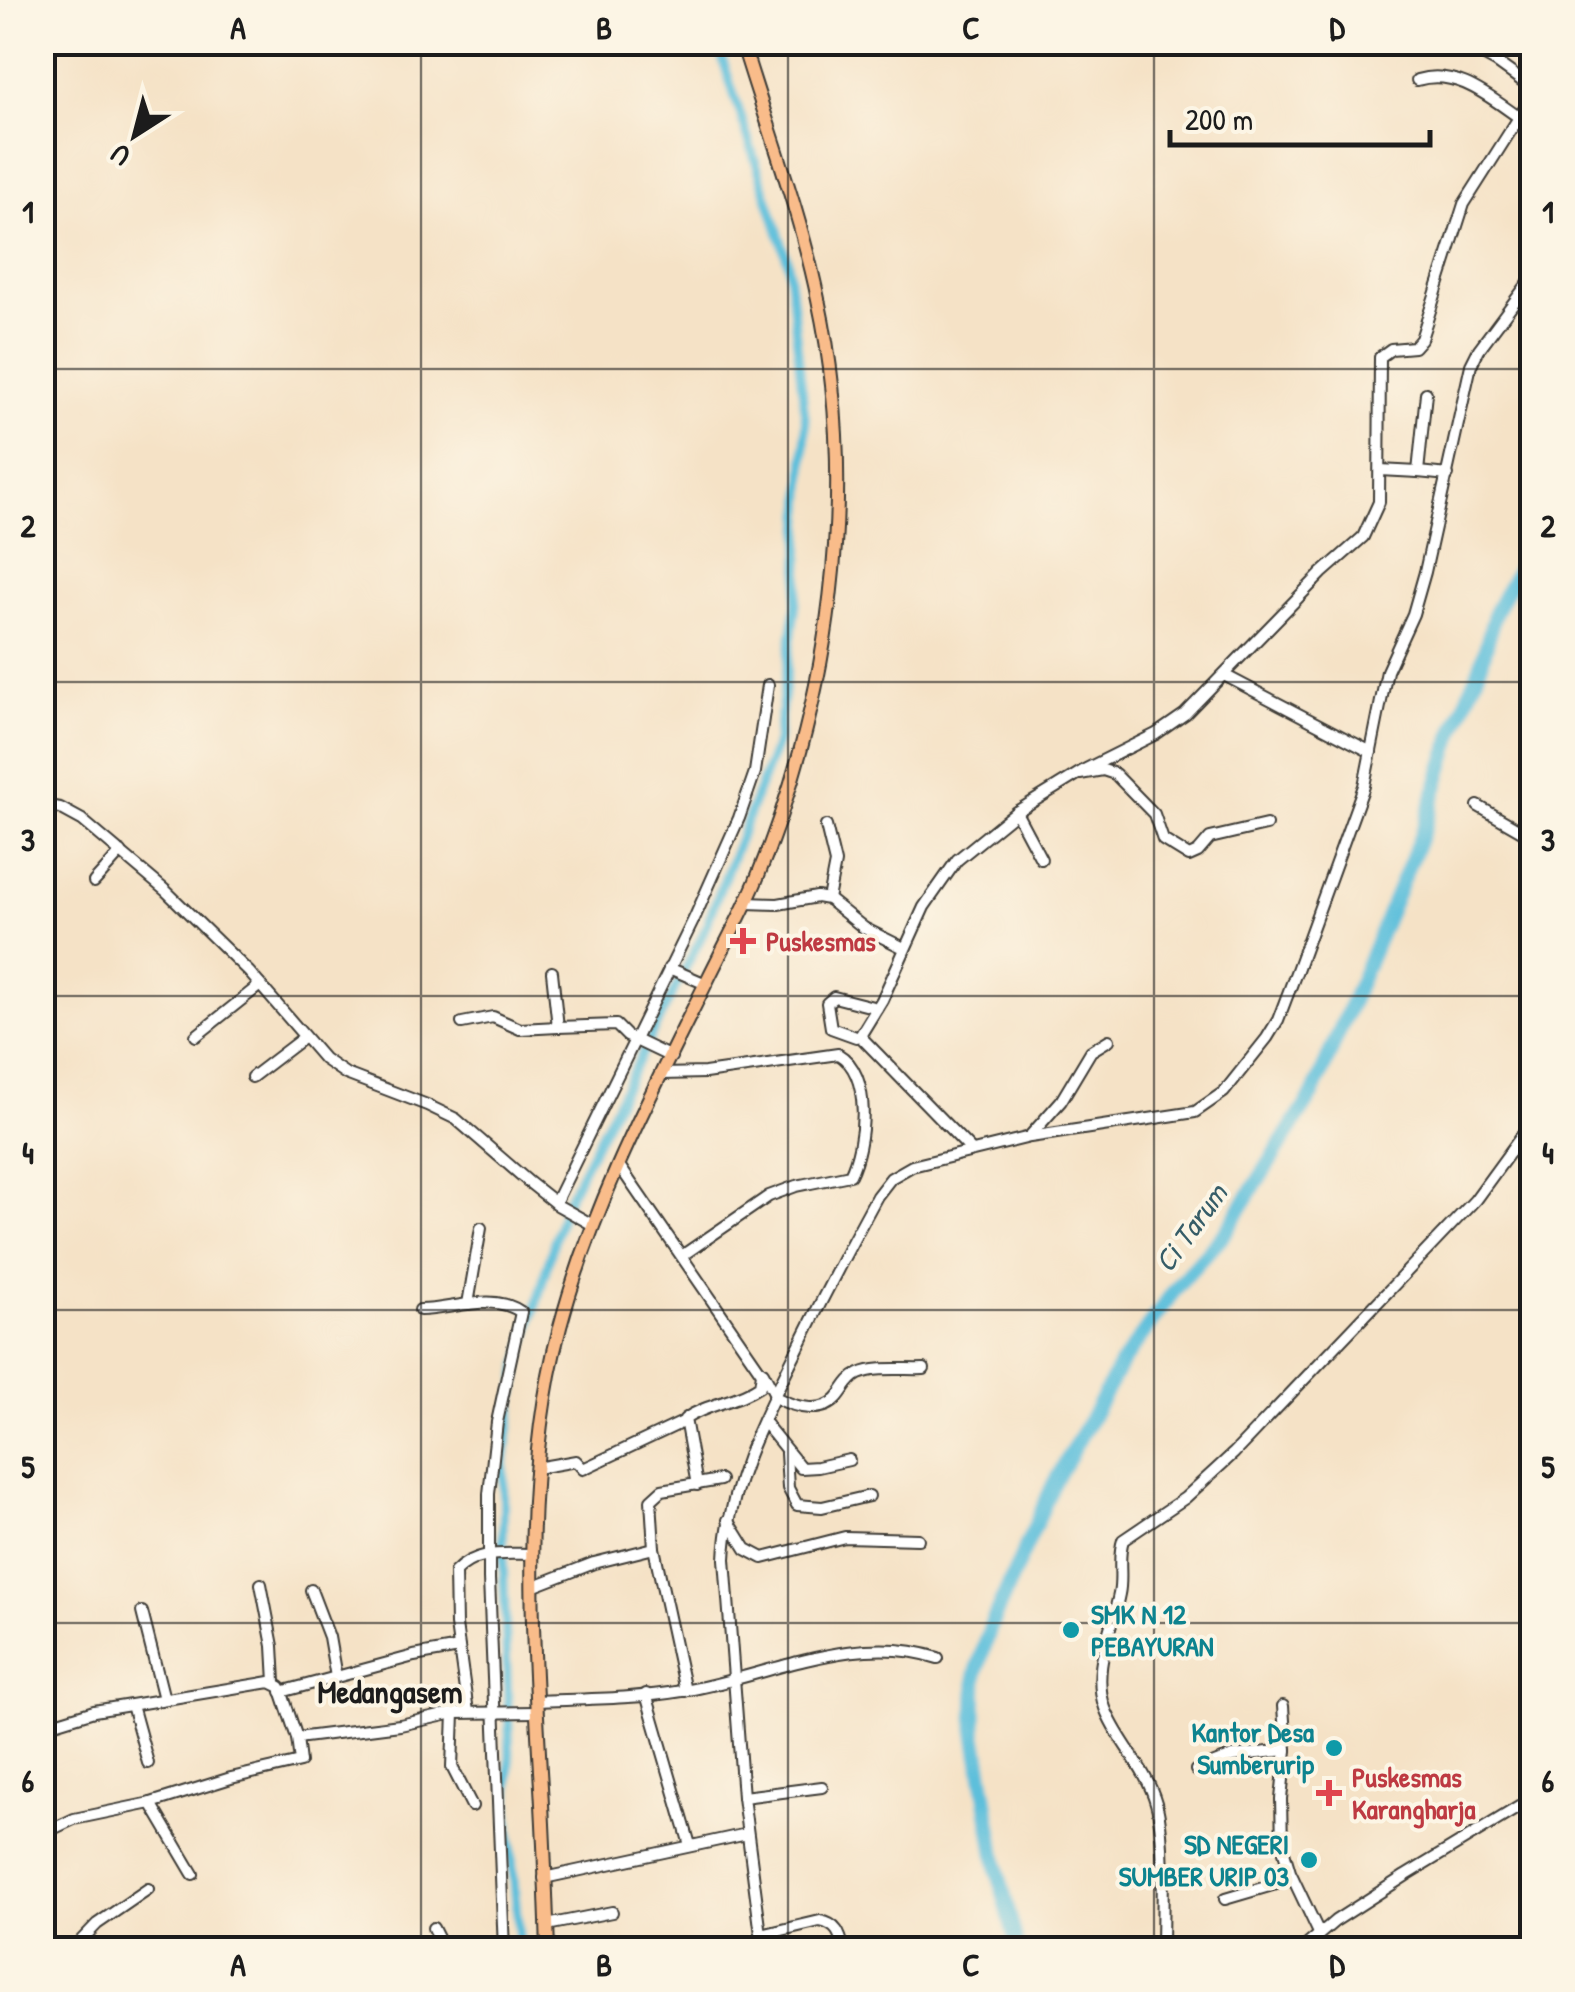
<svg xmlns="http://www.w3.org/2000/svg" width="1575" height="1992" viewBox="0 0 1575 1992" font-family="'Patrick Hand',sans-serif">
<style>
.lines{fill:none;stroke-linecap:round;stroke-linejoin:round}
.canal{stroke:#5dbfdb;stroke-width:9}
.river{stroke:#5dbfdb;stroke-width:15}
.minor-casing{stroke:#3d3a36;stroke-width:14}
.major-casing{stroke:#3d3a36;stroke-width:16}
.minor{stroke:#fff;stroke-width:10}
.major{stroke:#f9bc8a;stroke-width:12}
.grid{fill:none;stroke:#1c1c1c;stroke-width:2.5;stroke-opacity:0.55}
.health-dot{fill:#e0444e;stroke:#fcf5e5;stroke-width:4}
.culture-dot{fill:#0f9aa8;stroke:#fcf5e5;stroke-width:4}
.labels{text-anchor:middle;stroke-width:8;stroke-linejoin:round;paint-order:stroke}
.health-label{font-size:28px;font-weight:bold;fill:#be3a42;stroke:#fcf5e5;text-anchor:start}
.culture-label{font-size:28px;font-weight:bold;fill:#0d838f;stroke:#fcf5e5;text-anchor:end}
.water-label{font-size:30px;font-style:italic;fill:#365d68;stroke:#fcf5e5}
.quarter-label{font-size:32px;font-weight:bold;fill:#1c1c1c;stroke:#fcf5e5}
.neatline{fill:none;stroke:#1c1c1c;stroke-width:4}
.grid-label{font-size:32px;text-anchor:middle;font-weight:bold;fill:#1c1c1c}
</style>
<rect width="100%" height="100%" fill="#fcf5e5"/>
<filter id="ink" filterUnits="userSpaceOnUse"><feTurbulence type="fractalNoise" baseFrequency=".01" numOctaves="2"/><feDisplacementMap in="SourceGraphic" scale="20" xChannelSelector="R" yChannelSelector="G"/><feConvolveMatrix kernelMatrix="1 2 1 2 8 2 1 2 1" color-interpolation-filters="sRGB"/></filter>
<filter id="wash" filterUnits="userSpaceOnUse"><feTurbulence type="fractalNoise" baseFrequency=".0048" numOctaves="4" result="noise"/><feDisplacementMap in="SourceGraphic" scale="40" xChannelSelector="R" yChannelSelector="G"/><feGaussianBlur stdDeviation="2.25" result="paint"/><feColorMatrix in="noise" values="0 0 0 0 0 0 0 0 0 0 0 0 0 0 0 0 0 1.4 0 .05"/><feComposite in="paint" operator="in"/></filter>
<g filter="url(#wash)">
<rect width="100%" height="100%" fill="#f5e2c6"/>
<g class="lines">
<polyline class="canal" points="520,1950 508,1811 510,1760 503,1553 504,1464 519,1366 564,1206 702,936 777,742 799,581 806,425 788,262 717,42"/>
<polyline class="river" points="1018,1950 998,1871 975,1729 976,1674 991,1625 1053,1485 1121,1364 1182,1280 1225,1233 1313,1094 1424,828 1453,735 1482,662 1495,612 1532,543"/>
</g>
</g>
<g filter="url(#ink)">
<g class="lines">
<defs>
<g id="minor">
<polyline points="1459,42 1496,62 1532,88"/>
<path d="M 1417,80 C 1457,68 1489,97 1520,118"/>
<polyline points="1380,470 1418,472 1426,393"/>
<polyline points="1418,472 1448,475"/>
<polyline points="1224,675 1371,752"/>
<polyline points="1080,774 1103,770 1115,774 1154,814 1163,840 1189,856 1198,852 1210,838 1266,825"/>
<polyline points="42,805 60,808 82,820 166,891 249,972 324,1059 346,1074 427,1105 456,1119 530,1183 559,1206 593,1225"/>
<polyline points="1478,806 1532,837"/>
<polyline points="1016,812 1041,859"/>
<polyline points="826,826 835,863 828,899"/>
<polyline points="94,882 121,852"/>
<polyline points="746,903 778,904 817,897 828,899 864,928 904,948"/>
<polyline points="669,968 706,984"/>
<polyline points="552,972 558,1027 616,1025 627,1036 671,1057"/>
<polyline points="462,1023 493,1017 520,1029 558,1027"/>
<polyline points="196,1036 260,985"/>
<polyline points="856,1037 831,1028 827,1003 834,997 877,1008"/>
<path d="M 662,1074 L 705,1073 L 838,1054 C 873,1074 865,1145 850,1175 L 796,1186 L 769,1196 L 683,1255"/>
<polyline points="252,1077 303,1038"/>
<polyline points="1030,1136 1061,1101 1091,1051 1109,1040"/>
<polyline points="971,1150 860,1036 882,1000 924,907 957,860 1016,812 1086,769 1156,734 1185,714 1322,573 1363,537 1379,502 1380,357 1391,349 1414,347 1421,339 1464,204 1532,97"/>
<path d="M 620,1167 L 762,1373 L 760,1386 C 737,1402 708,1403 685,1419 L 697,1485"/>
<polyline points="555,1203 694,919 739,818 755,772 768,685"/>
<polyline points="468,1304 481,1228"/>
<path d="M 420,1310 C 452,1310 493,1292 521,1312 L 497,1422 L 489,1494 L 489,1579 L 504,1950"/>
<path d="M 763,1372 L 777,1398 C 794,1407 822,1415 837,1398 C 845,1389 848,1379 859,1374 C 877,1366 905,1370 924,1369"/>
<polyline points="763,1421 801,1468 818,1467 849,1460"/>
<polyline points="786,1453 788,1488 797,1505 822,1507 869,1496"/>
<polyline points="536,1468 576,1461 583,1469 685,1421"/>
<polyline points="728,1520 746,1549 763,1558 845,1537 918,1539"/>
<polyline points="261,1584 273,1646 275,1682"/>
<polyline points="532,1587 594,1563 654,1548"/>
<polyline points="311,1590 329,1637 336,1677"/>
<polyline points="142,1612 164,1699"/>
<polyline points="685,1691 654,1548 651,1500 662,1490 720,1480"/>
<polyline points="281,1692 414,1656 459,1648"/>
<polyline points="646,1694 690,1845"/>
<path d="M 536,1701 C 584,1699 634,1699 682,1691 C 765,1678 854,1630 938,1658"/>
<polyline points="132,1705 148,1763"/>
<polyline points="1283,1706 1286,1750 1281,1799 1282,1845 1290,1872 1319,1933"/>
<path d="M 468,1712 L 456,1625 L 455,1572 C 476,1550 503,1554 531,1554"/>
<polyline points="454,1713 452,1767 472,1806"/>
<polyline points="42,1727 94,1711 270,1682 280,1687 297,1738 400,1725 454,1713 536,1712"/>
<polyline points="1196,1770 1233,1756 1286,1750"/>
<polyline points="743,1797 822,1787"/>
<polyline points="42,1834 74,1819 151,1803"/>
<polyline points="193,1874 151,1803 231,1778 300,1762 297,1738"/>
<polyline points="544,1878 747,1834"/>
<polyline points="1225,1899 1293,1879"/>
<polyline points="547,1925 612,1912"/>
<polyline points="433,1928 444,1950"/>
<polyline points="42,1934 55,1950"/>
<path d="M 761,1935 L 820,1921 C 837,1924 840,1934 844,1950"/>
<polyline points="72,1950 97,1924 148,1889"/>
<path d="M 763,1950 L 743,1797 L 725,1559 C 728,1484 765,1414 798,1348 C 823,1297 849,1247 877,1196 L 891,1178 L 912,1166 L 1030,1137 L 1195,1112 L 1224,1092 L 1267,1038 L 1278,1020 L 1297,970 L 1364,786 L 1387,671 L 1413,614 L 1425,572 L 1471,365 L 1479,349 L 1532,278"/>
<path d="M 1162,1950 C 1162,1911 1166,1837 1156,1803 C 1146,1767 1117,1741 1105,1708 C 1091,1670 1112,1630 1119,1594 C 1123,1576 1117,1558 1123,1540 L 1185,1498 L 1234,1453 L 1475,1200 L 1532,1122"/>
<polyline points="1301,1950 1335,1921 1405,1876 1532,1799"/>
</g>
<path id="major" d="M 548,1950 C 546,1890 544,1830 540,1771 C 532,1623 521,1473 560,1327 C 592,1206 652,1092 707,981 C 723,948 741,916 755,883 C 830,702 860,492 818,299 C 800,212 768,128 742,42"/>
</defs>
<use href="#minor" class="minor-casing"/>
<use href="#major" class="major-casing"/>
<use href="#minor" class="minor"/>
<use href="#major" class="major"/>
</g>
</g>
<path class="grid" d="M 421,42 L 421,1950M 788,42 L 788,1950M 1154,42 L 1154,1950M 42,369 L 1532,369M 42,682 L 1532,682M 42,996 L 1532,996M 42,1310 L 1532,1310M 42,1623 L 1532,1623"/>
<g class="health-dot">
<path d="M738 926h10v10h10v10h-10v10h-10v-10h-10v-10h10z"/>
<path d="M1324 1778h10v10h10v10h-10v10h-10v-10h-10v-10h10z"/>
</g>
<g class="culture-dot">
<circle cx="1071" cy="1630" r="10"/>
<circle cx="1334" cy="1748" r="10"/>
<circle cx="1309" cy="1860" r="10"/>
</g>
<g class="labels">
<g class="health-label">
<text x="766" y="951">Puskesmas</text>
<text x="1352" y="1787">Puskesmas<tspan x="1352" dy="32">Karangharja</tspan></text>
</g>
<g class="culture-label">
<text x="1091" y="1624" text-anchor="start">SMK N 12<tspan x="1091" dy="32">PEBAYURAN</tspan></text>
<text x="1314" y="1742">Kantor Desa<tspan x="1314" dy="32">Sumberurip</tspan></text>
<text x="1289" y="1854">SD NEGERI<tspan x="1289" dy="32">SUMBER URIP 03</tspan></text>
</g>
<g class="water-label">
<text transform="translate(1191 1228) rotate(-54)" y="10">Ci Tarum</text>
</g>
<g class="quarter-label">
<text x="390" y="1703">Medangasem</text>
</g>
</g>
<rect width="1575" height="1992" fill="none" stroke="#fcf5e5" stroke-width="110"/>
<g transform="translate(135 135) rotate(216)" stroke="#fcf5e5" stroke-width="8" paint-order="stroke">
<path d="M0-8L18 38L0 25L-18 38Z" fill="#1c1c1c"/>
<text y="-15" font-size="28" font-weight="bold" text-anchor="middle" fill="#1c1c1c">U</text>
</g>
<path d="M1170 130v15h260v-15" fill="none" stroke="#1c1c1c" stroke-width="5"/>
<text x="1185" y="130" font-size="30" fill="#1c1c1c" stroke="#fcf5e5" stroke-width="8" paint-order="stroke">200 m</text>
<rect x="55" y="55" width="1465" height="1882" class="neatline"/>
<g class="grid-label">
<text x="238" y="39">A</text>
<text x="604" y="39">B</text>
<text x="971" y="39">C</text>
<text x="1337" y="39">D</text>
<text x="28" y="223">1</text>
<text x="1548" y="223">1</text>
<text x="28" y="537">2</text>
<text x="1548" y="537">2</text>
<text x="28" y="851">3</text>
<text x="1548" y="851">3</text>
<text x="28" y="1164">4</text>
<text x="1548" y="1164">4</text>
<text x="28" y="1478">5</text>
<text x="1548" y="1478">5</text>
<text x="28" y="1792">6</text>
<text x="1548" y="1792">6</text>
<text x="238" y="1976">A</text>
<text x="604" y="1976">B</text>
<text x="971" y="1976">C</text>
<text x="1337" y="1976">D</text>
</g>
</svg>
